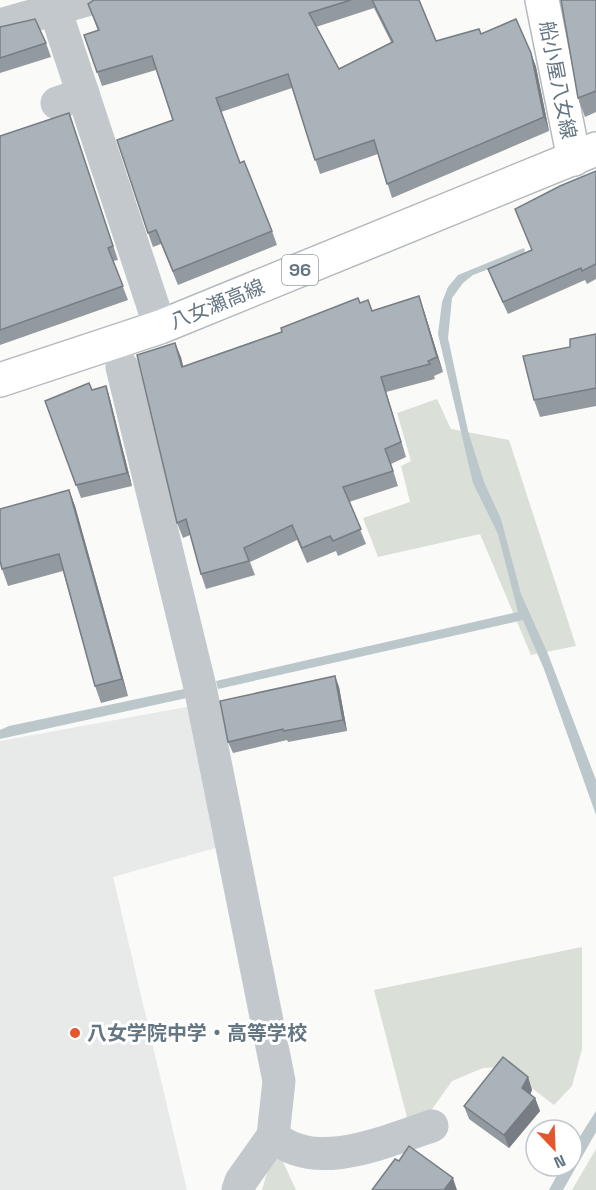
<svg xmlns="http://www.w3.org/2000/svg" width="596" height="1190" viewBox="0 0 596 1190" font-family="'Space Grotesk','Noto Sans JP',sans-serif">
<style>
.built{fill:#e8e9e9}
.green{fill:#dadfd7}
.water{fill:#bbc7cb}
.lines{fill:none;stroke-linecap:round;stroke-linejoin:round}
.major-casing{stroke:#b5babe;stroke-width:36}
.minor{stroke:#c3c8cc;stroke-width:33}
.major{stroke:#fff;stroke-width:33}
.wall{fill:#929a9f;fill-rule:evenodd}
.shaded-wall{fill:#777d82}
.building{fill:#aab3b9;stroke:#777d82;stroke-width:1.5}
.poi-dot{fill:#e4572e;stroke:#fff;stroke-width:2}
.labels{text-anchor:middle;stroke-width:6;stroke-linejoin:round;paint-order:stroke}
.shield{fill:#fff;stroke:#939fa8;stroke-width:1.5}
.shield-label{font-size:18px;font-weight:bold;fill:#657683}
.street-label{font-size:20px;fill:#657683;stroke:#fff}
.poi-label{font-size:20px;font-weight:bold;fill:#657683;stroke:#fff;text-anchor:start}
</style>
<rect width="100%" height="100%" fill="#fafaf8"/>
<polygon class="built" points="192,706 219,847 113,877 187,1190 0,1190 0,741"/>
<g class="green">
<polygon points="437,399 451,429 509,440 576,646 531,655 480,534 378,557 363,518 410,502 401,466 411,461 397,413"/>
<polygon points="582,947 582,1049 572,1086 554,1105 504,1067 483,1068 452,1081 430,1112 409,1125 374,990"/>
<polygon points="596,1149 596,1190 572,1190"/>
<polygon points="278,1151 296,1190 262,1190 270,1162"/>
</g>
<g class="water">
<polygon points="524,248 526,255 473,275 463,283 452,298 448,338 468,431 484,482 501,519 521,594 548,654 596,780 596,815 544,669 523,620 218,689 216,681 518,612 498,534 473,483 438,334 442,302 448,287 458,275"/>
<polygon points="189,688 191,697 0,739 0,730 9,726"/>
<polygon points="596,1111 596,1132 563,1190 549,1190 562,1166 572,1166 572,1149"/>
</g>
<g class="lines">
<defs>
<g id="major">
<polyline points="542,0 574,159"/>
<polyline points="0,380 160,327 596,149"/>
</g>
</defs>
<use href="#major" class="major-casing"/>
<g class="minor">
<polyline points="52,0 160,327"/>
<polyline points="0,25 87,0"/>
<polyline points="57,103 83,94"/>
<polyline points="122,367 200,687 279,1081 273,1136 241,1181 238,1190"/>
<path d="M 273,1136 C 316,1174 385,1141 432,1126"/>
</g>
<use href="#major" class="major"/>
</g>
<g class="wall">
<path d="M 94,0 L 419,0 L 436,41 L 481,34 L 531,53 L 536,67 L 549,131 L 392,198 L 378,154 L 320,174 L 292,88 L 221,112 L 240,163 L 272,231 L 277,245 L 178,285 L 161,244 L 153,247 L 148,233 L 173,120 L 156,70 L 102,86 L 84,35 L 98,31 L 88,4 ZM 374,8 L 391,42 L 339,69 L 316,27 Z"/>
<polygon points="596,0 596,112 585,117 578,98"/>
<polygon points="0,27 46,43 51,57 0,73"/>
<polygon points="74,127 118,260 113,261 128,300 0,345 0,136"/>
<polygon points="596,171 596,279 587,284 585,280 508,314 493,282 488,269 532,250 515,209"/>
<polygon points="360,303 372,311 424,311 443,372 434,376 435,379 386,392 406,457 391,464 398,486 349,502 366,544 338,556 336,551 307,563 297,540 250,562 255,575 206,589 201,574 190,535 183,538 177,523 175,343 183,367"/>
<polygon points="596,334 596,406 540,417 534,400 570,347"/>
<polygon points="106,386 110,399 132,486 81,498 45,401 92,390"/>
<polygon points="69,490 75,506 128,696 101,703 95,686 63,571 8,586 2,569"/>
<polygon points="335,676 339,687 347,731 288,742 287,740 233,753 228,742"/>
<polygon points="528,1077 532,1090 530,1095 535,1098 540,1111 509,1148 469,1119 464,1106"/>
</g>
<g class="shaded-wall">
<polygon points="531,53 536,67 549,131 544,117"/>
<polygon points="419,296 424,311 443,372 437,357"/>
<polygon points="175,343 181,357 187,382 182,367"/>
<polygon points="381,377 386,392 406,457 401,442"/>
<polygon points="106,386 110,399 132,486 127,473"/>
<polygon points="69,490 75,506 128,696 122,679"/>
<polygon points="335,676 339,687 347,731 343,720"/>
<polygon points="528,1077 532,1090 527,1102 522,1088"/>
<polygon points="535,1098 540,1111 509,1148 504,1135"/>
<polygon points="453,1178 457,1190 444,1190"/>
</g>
<g class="building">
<polygon points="94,0 351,0 309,13 339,69 393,42 372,0 419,0 436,41 479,29 481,34 516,19 531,53 544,117 387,184 374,140 315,160 288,74 216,98 240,163 244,161 272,231 173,271 156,230 148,233 117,140 173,120 152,56 97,72 84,35 99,30 88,4"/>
<polygon points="561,0 596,0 596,91 578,98"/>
<polygon points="35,19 46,43 0,58 0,27"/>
<polygon points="69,113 113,246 108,248 123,286 0,330 0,136"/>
<polygon points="596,171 596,264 582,271 581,268 503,302 488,269 532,250 515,209 560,186"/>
<polygon points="419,296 437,357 428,361 430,364 381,377 401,442 385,449 393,471 343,487 361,529 333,541 330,536 302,548 292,525 244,548 249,561 201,574 186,519 177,523 137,355 175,343 182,367 282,332 281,328 358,298 360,303 368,300 372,311"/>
<polygon points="596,334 596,388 534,400 523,356 570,347 570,339"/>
<polygon points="89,383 92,390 106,386 127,473 76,485 45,401"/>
<polygon points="69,490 122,679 95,686 59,554 2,569 0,561 0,509"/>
<polygon points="335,676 343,720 284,731 283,729 228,742 220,701"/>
<polygon points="503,1057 528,1077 522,1088 535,1098 504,1135 464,1106"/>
<polygon points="409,1146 453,1178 444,1190 372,1190 395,1159 399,1161"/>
</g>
<circle class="poi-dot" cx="75" cy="1033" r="6"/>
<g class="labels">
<rect class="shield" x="282" y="255" width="36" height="30" rx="4.5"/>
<g class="shield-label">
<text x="300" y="276">96</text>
</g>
<g class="street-label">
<text transform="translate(558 80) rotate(79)" y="7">船小屋八女線</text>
<text transform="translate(217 304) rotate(-22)" y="7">八女瀬高線</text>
</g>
<g class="poi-label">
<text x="87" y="1040">八女学院中学・高等学校</text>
</g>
</g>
<g transform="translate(554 1148) rotate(157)"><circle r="28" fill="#ffffff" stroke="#c1c8cd" stroke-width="1.5"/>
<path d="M0-4.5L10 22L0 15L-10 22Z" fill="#e4572e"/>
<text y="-9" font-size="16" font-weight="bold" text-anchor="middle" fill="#657683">N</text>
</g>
</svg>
